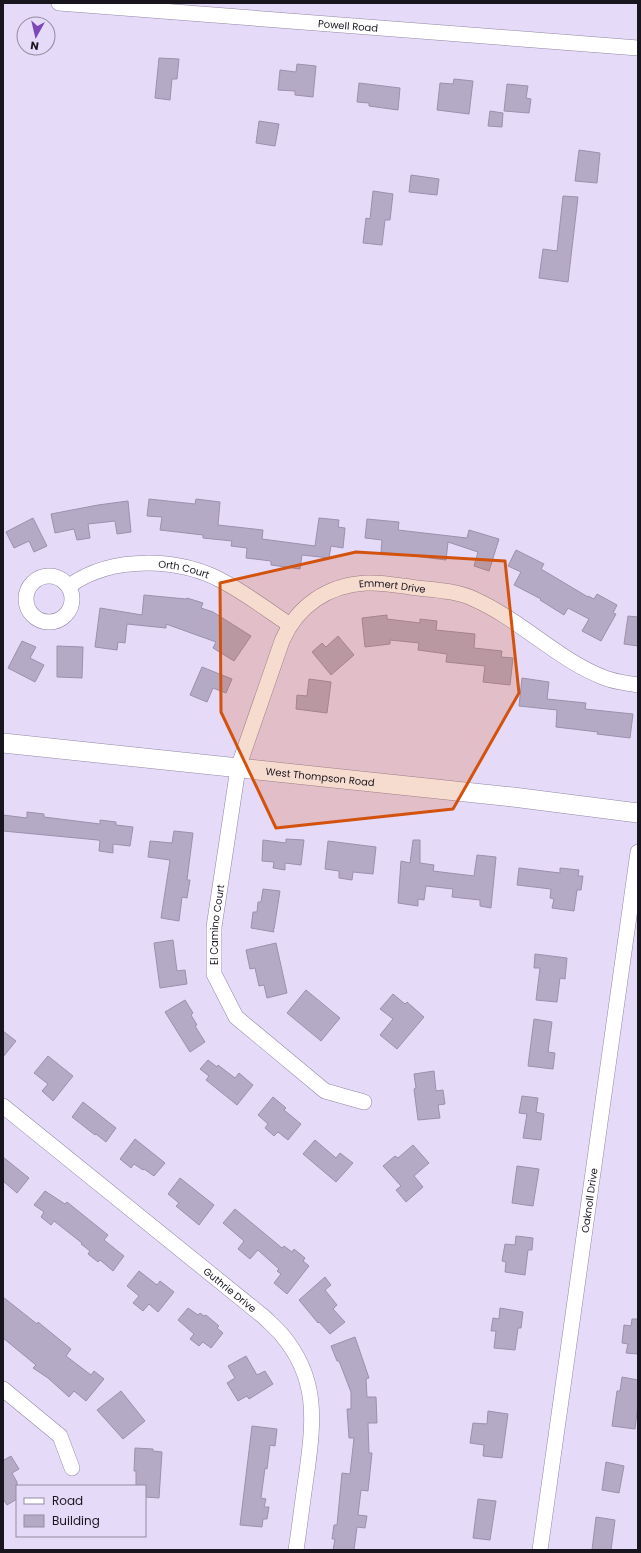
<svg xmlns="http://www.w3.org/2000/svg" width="641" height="1553" viewBox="0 0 641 1553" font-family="Poppins,sans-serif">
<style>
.building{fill:#b4aac6;stroke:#9c91ad}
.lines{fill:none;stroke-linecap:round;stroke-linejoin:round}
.minor-casing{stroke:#9288a3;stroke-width:16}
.major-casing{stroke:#9288a3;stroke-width:20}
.minor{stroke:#fff;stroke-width:15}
.major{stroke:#fff;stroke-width:19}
.marked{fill:#d3520e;fill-opacity:0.2;stroke:#d3520e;stroke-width:3;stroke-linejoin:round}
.labels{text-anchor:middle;stroke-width:3;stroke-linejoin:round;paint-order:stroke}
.street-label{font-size:10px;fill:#19151f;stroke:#e5daf7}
</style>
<rect width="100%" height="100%" fill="#e5daf7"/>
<g class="building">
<polygon points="159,58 179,59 177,79 172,79 170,100 155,98"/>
<polygon points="297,64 316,66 313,97 295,95 295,91 278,90 280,70 296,72"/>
<polygon points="454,79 473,81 469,114 437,110 440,83 453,84"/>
<polygon points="359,83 400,88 398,110 369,106 369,103 357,102"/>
<polygon points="507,84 528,86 526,98 531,99 529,113 504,111"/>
<polygon points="490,111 503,113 502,127 488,126"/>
<polygon points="259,121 279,124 275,146 256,143"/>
<polygon points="579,150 600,153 597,183 575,181"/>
<polygon points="411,175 439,179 437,195 409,192"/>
<polygon points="373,191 393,194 390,220 385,220 382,245 363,243 366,218 370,219"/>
<polygon points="563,196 578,197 568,282 539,278 543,249 557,251"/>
<polygon points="149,499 195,504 196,499 220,502 218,525 263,530 262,539 315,546 319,518 339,520 338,527 345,528 343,548 331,546 329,558 302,555 300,569 271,565 271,561 246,558 247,548 231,546 232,541 203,538 203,535 160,530 162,517 147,516"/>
<polygon points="128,501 131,532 117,534 115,521 88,524 90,538 77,540 74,529 55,533 51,514 98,505"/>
<polygon points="33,518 47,546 34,552 29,541 14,548 6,532"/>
<polygon points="367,519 399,522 398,530 467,538 469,530 499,539 489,571 474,566 478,552 448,542 446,560 381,552 382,540 365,538"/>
<polygon points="516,550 544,564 541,569 588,597 588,596 594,599 597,594 617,605 613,613 616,614 601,641 582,631 589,619 568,608 564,615 540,600 541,599 514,585 521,572 508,566"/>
<polygon points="144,595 186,599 187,598 203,603 201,608 213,612 251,636 234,661 213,648 216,642 166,624 166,628 127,624 125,643 118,642 117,650 95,647 100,608 142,615"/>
<polygon points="387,615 387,619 420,623 420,619 437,621 436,630 475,634 474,648 502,651 501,657 513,658 510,685 483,682 485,666 446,662 447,654 418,650 419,643 390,640 390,644 365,647 362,618"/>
<polygon points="628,616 638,617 638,646 624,644"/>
<polygon points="338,636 354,655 331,675 312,652 322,643 326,647"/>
<polygon points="22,641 36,647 30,658 44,665 35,682 8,668"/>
<polygon points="57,646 83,647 82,678 57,677"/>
<polygon points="202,667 232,679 226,693 213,688 207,702 190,695"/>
<polygon points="522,678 549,682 547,699 586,703 585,709 633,714 630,738 597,734 598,732 556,727 557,710 519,706"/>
<polygon points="309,679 331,682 327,713 296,709 297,695 307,696"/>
<polygon points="27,812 44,814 44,817 100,824 100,820 116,822 116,825 133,827 130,846 113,844 113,853 99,851 100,841 98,840 3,831 3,815 27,818"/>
<polygon points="174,831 193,833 187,880 190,880 187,898 182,897 179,921 161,918 170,860 148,857 150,841 172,843"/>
<polygon points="286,839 304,840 301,865 285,863 285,870 273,868 274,862 262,861 263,840 286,843"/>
<polygon points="413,840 420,840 420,863 434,865 433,871 474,876 477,855 496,857 491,908 480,906 480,900 452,897 453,889 426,886 424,900 418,899 418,906 398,903 401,861 410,863"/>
<polygon points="328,841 376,847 373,874 353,872 352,880 339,878 339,871 325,869"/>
<polygon points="519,868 560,873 560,868 579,870 578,876 583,876 581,890 577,890 574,911 552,908 554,899 550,898 551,889 517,885"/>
<polygon points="263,889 280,891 274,929 273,929 274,932 251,928 253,912 257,912 258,902 261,902"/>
<polygon points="173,940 177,971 185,970 187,984 160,988 154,943"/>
<polygon points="276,943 287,993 267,998 264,985 259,986 255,968 250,969 246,950"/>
<polygon points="535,954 567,958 565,979 560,978 557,1002 536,1000 540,968 534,968"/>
<polygon points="306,990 340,1018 321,1041 287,1013"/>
<polygon points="393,994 405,1004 407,1002 424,1017 397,1049 380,1035 393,1019 380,1009"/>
<polygon points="185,1000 193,1013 191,1015 197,1025 195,1026 205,1042 190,1052 165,1012"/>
<polygon points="534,1019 552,1022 548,1052 555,1053 553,1069 528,1066"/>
<polygon points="3,1031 16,1041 3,1057"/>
<polygon points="48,1056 73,1076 53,1101 42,1091 48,1084 34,1073"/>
<polygon points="208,1060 217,1067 218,1065 235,1078 239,1073 253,1085 237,1105 206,1080 209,1076 200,1069"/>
<polygon points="434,1071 436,1091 443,1090 445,1104 438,1105 440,1118 418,1120 414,1089 416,1088 414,1074"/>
<polygon points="522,1096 538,1098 536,1112 544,1114 541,1140 523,1138 527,1114 519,1113"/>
<polygon points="273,1097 286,1108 284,1110 301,1124 288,1140 278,1132 274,1136 265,1128 268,1124 258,1115"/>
<polygon points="83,1102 116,1128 106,1142 96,1134 95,1135 72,1117"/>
<polygon points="135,1139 165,1163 154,1176 144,1169 143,1170 134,1164 131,1168 120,1159"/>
<polygon points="315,1140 336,1158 340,1153 353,1163 336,1182 303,1154"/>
<polygon points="413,1145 429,1163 414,1176 423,1187 406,1202 396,1190 401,1186 383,1166 395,1156 398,1158"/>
<polygon points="3,1157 29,1178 17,1193 3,1181"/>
<polygon points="517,1166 539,1169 533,1206 512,1203"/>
<polygon points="180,1178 214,1205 199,1225 176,1206 179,1203 168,1194"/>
<polygon points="45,1191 65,1204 67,1202 108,1235 104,1240 124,1256 113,1271 100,1260 98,1262 88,1254 90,1251 81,1244 82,1243 54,1221 51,1225 41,1217 44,1212 34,1205"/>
<polygon points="235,1209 282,1248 284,1246 292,1252 294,1249 305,1258 303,1261 309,1266 287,1294 274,1283 281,1274 277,1271 279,1269 258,1250 250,1259 238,1249 244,1241 223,1223"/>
<polygon points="516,1236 533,1238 532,1250 528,1250 525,1275 505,1272 506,1262 502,1261 505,1244 515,1245"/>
<polygon points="139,1271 157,1285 160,1281 174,1292 158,1312 149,1304 143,1311 133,1303 139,1296 127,1286"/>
<polygon points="325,1277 331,1285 325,1290 337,1305 333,1309 345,1322 330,1334 319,1322 318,1323 299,1300"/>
<polygon points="3,1297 37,1324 38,1322 71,1349 66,1356 91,1375 94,1371 104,1379 86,1401 74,1391 69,1397 48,1378 33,1368 36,1365 3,1338"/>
<polygon points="188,1308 198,1315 200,1313 204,1316 206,1315 219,1326 217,1328 223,1333 211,1348 203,1342 199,1346 190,1339 194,1334 178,1320"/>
<polygon points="500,1308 523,1312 521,1328 518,1328 515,1350 494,1348 496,1331 491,1331 493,1318 499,1319"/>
<polygon points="632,1319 638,1319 638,1354 626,1353 628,1344 622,1343 624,1325 631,1326"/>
<polygon points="355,1337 369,1378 366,1379 367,1397 376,1397 377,1423 368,1423 369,1453 372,1453 368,1491 361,1490 358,1515 367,1516 365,1528 357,1527 354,1550 333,1550 335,1539 332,1539 334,1525 337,1525 342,1473 350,1474 354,1438 349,1438 347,1409 351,1409 351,1392 339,1361 337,1361 331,1346"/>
<polygon points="246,1356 257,1375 265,1371 273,1384 249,1399 247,1396 238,1401 227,1383 235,1378 228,1366"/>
<polygon points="622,1377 638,1380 638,1404 635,1429 612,1426 617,1391 620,1391"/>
<polygon points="121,1391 145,1421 123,1439 97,1410"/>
<polygon points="488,1411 508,1414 502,1458 483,1456 484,1445 470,1443 473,1423 487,1424"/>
<polygon points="252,1426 277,1429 275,1446 270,1445 267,1469 265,1468 261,1498 266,1499 264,1507 269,1507 267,1519 263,1519 262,1527 240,1525"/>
<polygon points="135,1448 153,1449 153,1451 162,1452 159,1498 145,1497 145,1486 136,1486 136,1471 134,1471"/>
<polygon points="11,1456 19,1469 12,1473 17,1482 17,1499 7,1505 3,1499 3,1458 4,1460"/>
<polygon points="606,1462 624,1466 619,1493 602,1490"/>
<polygon points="478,1499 496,1501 490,1540 473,1538"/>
<polygon points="596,1517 615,1520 611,1550 592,1550"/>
</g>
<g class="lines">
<defs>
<g id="minor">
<path id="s1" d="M 59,3 L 638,48"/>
<circle cx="49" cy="599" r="23"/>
<path id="s2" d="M 69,586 C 112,555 180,557 226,583 C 248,595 269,611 290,625"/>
<path id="s3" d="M 364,1102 L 325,1091 L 236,1017 L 214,974 L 214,927 L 238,768 L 282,641 C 297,606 328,585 366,583 C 383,582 401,586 417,588 C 437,590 458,591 476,600 C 522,621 558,660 605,678 C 615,682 627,683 638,685"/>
<path id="s4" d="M 3,1106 L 264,1317 C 270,1323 276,1328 282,1335 C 318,1378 314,1419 307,1471 C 303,1497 300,1524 296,1550"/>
<polyline points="3,1389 60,1436 72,1468"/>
<path id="s5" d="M 540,1550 L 638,852"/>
</g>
<g id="major">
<path id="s6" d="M 3,743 L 513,797 L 638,813"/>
</g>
</defs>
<use href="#minor" class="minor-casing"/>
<use href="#major" class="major-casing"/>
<use href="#minor" class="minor"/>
<use href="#major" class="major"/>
</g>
<path class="marked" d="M 356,552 L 505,561 L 519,693 L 453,809 L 276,828 L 221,712 L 220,583 Z"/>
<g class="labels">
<g class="street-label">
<text dy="4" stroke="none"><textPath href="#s1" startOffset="290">Powell Road</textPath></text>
<text dy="4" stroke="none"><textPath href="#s2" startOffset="120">Orth Court</textPath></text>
<text dy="4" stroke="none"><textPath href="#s3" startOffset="681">Emmert Drive</textPath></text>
<text dy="4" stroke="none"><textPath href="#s6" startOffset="319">West Thompson Road</textPath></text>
<text dy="4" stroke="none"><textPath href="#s3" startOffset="254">El Camino Court</textPath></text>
<text dy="4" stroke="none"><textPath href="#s5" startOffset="353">Oaknoll Drive</textPath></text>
<text dy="4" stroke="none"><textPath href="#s4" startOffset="292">Guthrie Drive</textPath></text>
</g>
</g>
<rect width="641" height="1553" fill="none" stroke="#19151f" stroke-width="8"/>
<rect x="16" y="1485" width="130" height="52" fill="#e5daf7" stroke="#938ba1"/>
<rect x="24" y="1498" width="20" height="6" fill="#ffffff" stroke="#938ba1"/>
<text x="52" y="1505" font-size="12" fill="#19151f">Road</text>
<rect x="24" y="1515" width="20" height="12" fill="#b4aac6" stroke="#938ba1"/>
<text x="52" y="1525" font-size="12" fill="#19151f">Building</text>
<g transform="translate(36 36) rotate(188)"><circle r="19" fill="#e5daf7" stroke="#938ba1"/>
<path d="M0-3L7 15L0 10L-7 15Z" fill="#7f46bc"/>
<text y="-6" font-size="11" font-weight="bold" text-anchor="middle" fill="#19151f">N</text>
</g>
</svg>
